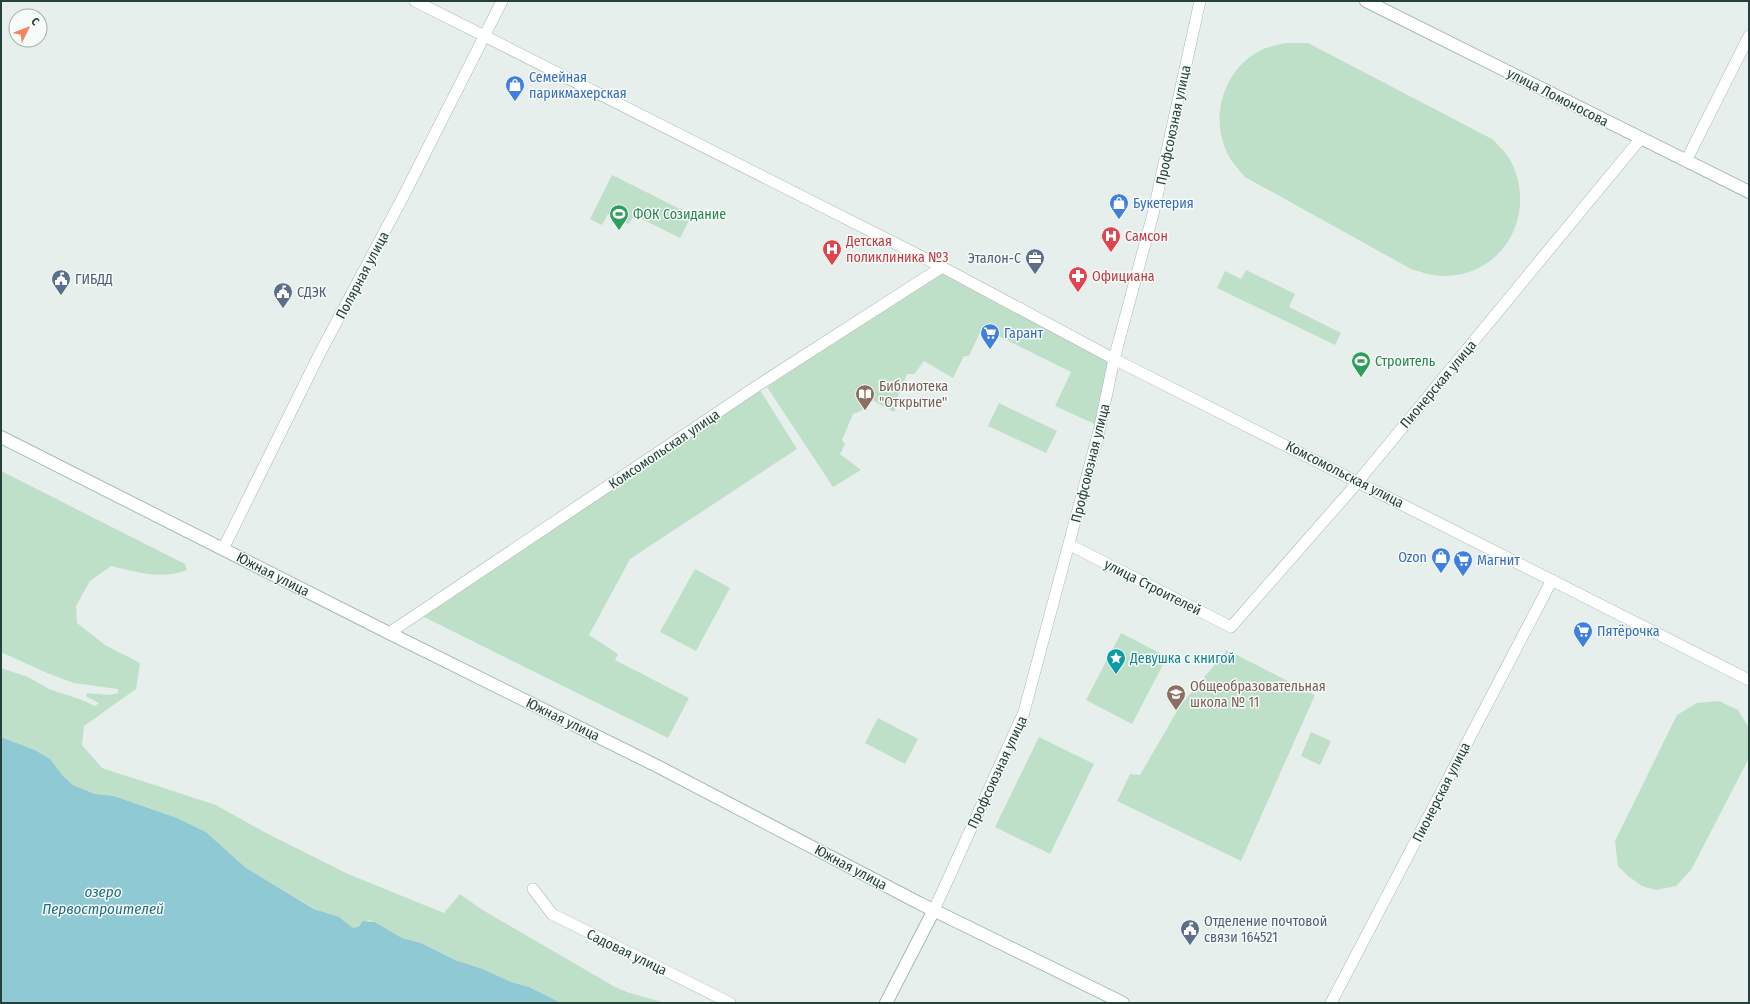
<svg xmlns="http://www.w3.org/2000/svg" width="1750" height="1004" viewBox="0 0 1750 1004" font-family="'Fira Sans Condensed',sans-serif">
<style>
.green{fill:#bfe0c8}
.water{fill:#8ec9d4}
.lines{fill:none;stroke-linecap:round;stroke-linejoin:round}
.minor-casing{stroke:#a8b8b2;stroke-width:12}
.tertiary-casing{stroke:#a8b8b2;stroke-width:14}
.secondary-casing{stroke:#a4bbb3;stroke-width:14}
.minor{stroke:#fff;stroke-width:11}
.tertiary{stroke:#fff;stroke-width:12}
.secondary{stroke:#fff;stroke-width:12}
.labels{text-anchor:middle;stroke-width:3;stroke-linejoin:round;paint-order:stroke}
.shop-label{font-size:14px;fill:#366cbe;stroke:#f7fbf9;text-anchor:start}
.street-label{font-size:14px;fill:#24423a;stroke:#f7fbf9}
.leisure-label{font-size:14px;fill:#27864d;stroke:#f7fbf9;text-anchor:start}
.health-label{font-size:14px;fill:#be3a42;stroke:#f7fbf9;text-anchor:start}
.service-label{font-size:14px;fill:#4e5e75;stroke:#f7fbf9;text-anchor:start}
.education-label{font-size:14px;fill:#785e54;stroke:#f7fbf9;text-anchor:start}
.culture-label{font-size:14px;fill:#0d838f;stroke:#f7fbf9;text-anchor:start}
.water-label{font-size:15px;font-style:italic;fill:#1c6f80;stroke:#f7fbf9}
</style>
<rect width="100%" height="100%" fill="#e6efeb"/>
<g class="green">
<path d="M 1286,43 L 1308,43 L 1492,139 C 1501,148 1510,156 1514,168 C 1535,219 1501,276 1444,276 C 1432,276 1421,272 1411,269 L 1245,177 C 1240,171 1235,166 1231,160 C 1208,123 1221,72 1259,51 C 1267,47 1277,45 1286,43 Z"/>
<polygon points="612,175 692,215 680,238 634,215 629,224 608,214 602,225 590,219"/>
<polygon points="1246,270 1295,294 1289,307 1341,333 1335,345 1217,288 1225,271 1241,279"/>
<polygon points="942,272 1108,360 1097,425 1055,406 1071,372 982,328 969,356 964,356 953,378 924,361 914,374 907,374 896,401 898,404 894,412 872,400 861,411 853,414 842,440 845,444 840,454 861,470 833,487 767,387"/>
<polygon points="760,390 797,449 630,559 589,635 618,654 615,660 689,698 668,738 422,616"/>
<polygon points="999,403 1057,431 1046,453 988,426"/>
<path d="M 1,471 L 185,564 L 187,570 C 162,580 136,572 111,566 L 90,581 L 76,606 L 77,623 L 105,645 L 140,663 L 136,689 L 84,726 L 82,745 L 102,768 L 216,805 L 266,833 L 348,874 L 444,913 L 460,894 L 481,909 L 615,987 L 627,992 L 665,1003 L 561,1003 L 529,987 L 511,982 L 483,969 L 455,960 L 421,943 L 402,938 L 375,922 L 369,920 L 353,928 L 343,920 L 315,909 L 246,868 L 206,832 L 177,818 L 114,796 L 95,794 L 73,785 L 63,776 L 50,759 L 35,750 L 1,737 L 1,668 L 28,677 L 49,689 L 82,700 L 95,706 L 99,703 L 87,697 L 86,693 L 110,695 L 118,693 L 118,689 L 74,683 L 47,673 L 1,652 Z"/>
<polygon points="695,569 730,588 696,651 660,632"/>
<polygon points="1121,633 1167,657 1132,724 1086,700"/>
<polygon points="1227,650 1315,695 1241,861 1117,801 1130,774 1140,775 1180,706"/>
<polygon points="1719,701 1738,710 1749,728 1749,758 1691,870 1676,886 1656,890 1642,886 1628,876 1618,866 1615,841 1677,715 1697,703"/>
<polygon points="878,718 918,739 905,764 865,743"/>
<polygon points="1311,732 1331,741 1320,765 1301,756"/>
<polygon points="1039,737 1094,764 1050,854 995,827"/>
</g>
<polygon class="water" points="1,737 35,750 50,759 63,776 73,785 95,794 114,796 177,818 206,832 246,868 314,909 339,917 353,928 359,926 363,921 375,922 402,938 421,943 455,960 483,969 511,982 529,987 561,1003 1,1003"/>
<g class="lines">
<defs>
<g id="minor">
<polyline points="415,1 942,267 1114,359 1749,680"/>
<polyline points="1686,161 1749,36"/>
<polyline points="1074,547 1231,627 1351,490 1641,138"/>
<polyline points="223,549 319,355 404,195 502,1"/>
<polyline points="389,633 760,384 942,267"/>
<polyline points="533,889 552,914 730,1003"/>
<polyline points="934,910 1024,712 1099,431 1114,359 1153,214 1200,1"/>
<polyline points="1331,1003 1552,580"/>
</g>
<polyline id="tertiary" points="1366,1 1749,192"/>
<g id="secondary">
<polyline points="1,437 389,633 657,766 919,903 1123,1003"/>
<polyline points="886,1003 934,910"/>
</g>
</defs>
<use href="#minor" class="minor-casing"/>
<use href="#tertiary" class="tertiary-casing"/>
<use href="#secondary" class="secondary-casing"/>
<use href="#minor" class="minor"/>
<use href="#tertiary" class="tertiary"/>
<use href="#secondary" class="secondary"/>
</g>
<defs>
<symbol id="shop-pin" viewBox="-11 -11 22 30"><path d="M0 17L-7.5 6A9.5 9.5 0 1 1 7.5 6Z" fill="#3f7fe0" stroke="#f7fbf9"/><path d="M-5-2.5h2.3a2.7 3.5 0 0 1 5.4 0H5L5.5 6h-11ZM-1.5-2.5h3a1.5 2.3 0 0 0-3 0Z" fill="#fff"/></symbol>
<symbol id="stadium-pin" viewBox="-11 -11 22 30"><path d="M0 17L-7.5 6A9.5 9.5 0 1 1 7.5 6Z" fill="#2e9e5b" stroke="#f7fbf9"/><path d="M0-5a6.5 5 0 1 0 0 10a6.5 5 0 1 0 0-10ZM-3.5-1.8h7v3.6h-7Z" fill="#fff"/></symbol>
<symbol id="hospital-pin" viewBox="-11 -11 22 30"><path d="M0 17L-7.5 6A9.5 9.5 0 1 1 7.5 6Z" fill="#e0444e" stroke="#f7fbf9"/><path d="M-5-5h3v3.5h4V-5h3V5h-3V1.5h-4V5h-3Z" fill="#fff"/></symbol>
<symbol id="office-pin" viewBox="-11 -11 22 30"><path d="M0 17L-7.5 6A9.5 9.5 0 1 1 7.5 6Z" fill="#5c6f8a" stroke="#f7fbf9"/><path d="M-6-3h4V-5.5h4V-3h4V5H-6ZM-1-4.5V-3h2v-1.5ZM-6 0V1H6V0Z" fill="#fff"/></symbol>
<symbol id="pharmacy-pin" viewBox="-11 -11 22 30"><path d="M0 17L-7.5 6A9.5 9.5 0 1 1 7.5 6Z" fill="#e0444e" stroke="#f7fbf9"/><path d="M-2-6h4v4h4v4h-4v4h-4v-4h-4v-4h4Z" fill="#fff"/></symbol>
<symbol id="civic-pin" viewBox="-11 -11 22 30"><path d="M0 17L-7.5 6A9.5 9.5 0 1 1 7.5 6Z" fill="#5c6f8a" stroke="#f7fbf9"/><path d="M-.6-6.5H3V-4.5H.6V-3L4-1V1h2V6H-6V1h2V-1L-.6-3ZM-1.2 2.5V6h2.4V2.5Z" fill="#fff"/></symbol>
<symbol id="supermarket-pin" viewBox="-11 -11 22 30"><path d="M0 17L-7.5 6A9.5 9.5 0 1 1 7.5 6Z" fill="#3f7fe0" stroke="#f7fbf9"/><path d="M-6-5.5h2.5l.6 2H6L4.5 2H-2.5L-4.4-4H-6ZM-1.5 3.2a1.3 1.3 0 1 0 .1 0ZM3 3.2a1.3 1.3 0 1 0 .1 0Z" fill="#fff"/></symbol>
<symbol id="library-pin" viewBox="-11 -11 22 30"><path d="M0 17L-7.5 6A9.5 9.5 0 1 1 7.5 6Z" fill="#8d6e63" stroke="#f7fbf9"/><path d="M-6-4Q-3-5.5-.7-3.5V5Q-3 3-6 4ZM6-4Q3-5.5 .7-3.5V5Q3 3 6 4Z" fill="#fff"/></symbol>
<symbol id="sight-pin" viewBox="-11 -11 22 30"><path d="M0 17L-7.5 6A9.5 9.5 0 1 1 7.5 6Z" fill="#0f9aa8" stroke="#f7fbf9"/><path d="M0-6L1.8-2.2L6-1.7L2.9 1.2L3.7 5.4L0 3.3L-3.7 5.4L-2.9 1.2L-6-1.7L-1.8-2.2Z" fill="#fff"/></symbol>
<symbol id="school-pin" viewBox="-11 -11 22 30"><path d="M0 17L-7.5 6A9.5 9.5 0 1 1 7.5 6Z" fill="#8d6e63" stroke="#f7fbf9"/><path d="M0-5L7-2L0 1L-7-2ZM-4 1L0 2.5L4 1V4Q0 6-4 4Z" fill="#fff"/></symbol>
</defs>
<g fill-rule="evenodd">
<use href="#shop-pin" x="504" y="74" width="22" height="30"/>
<use href="#shop-pin" x="1108" y="192" width="22" height="30"/>
<use href="#stadium-pin" x="608" y="203" width="22" height="30"/>
<use href="#hospital-pin" x="1100" y="225" width="22" height="30"/>
<use href="#hospital-pin" x="821" y="238" width="22" height="30"/>
<use href="#office-pin" x="1024" y="247" width="22" height="30"/>
<use href="#pharmacy-pin" x="1067" y="265" width="22" height="30"/>
<use href="#civic-pin" x="50" y="268" width="22" height="30"/>
<use href="#civic-pin" x="272" y="281" width="22" height="30"/>
<use href="#supermarket-pin" x="979" y="322" width="22" height="30"/>
<use href="#stadium-pin" x="1350" y="350" width="22" height="30"/>
<use href="#library-pin" x="854" y="383" width="22" height="30"/>
<use href="#shop-pin" x="1430" y="546" width="22" height="30"/>
<use href="#supermarket-pin" x="1452" y="549" width="22" height="30"/>
<use href="#supermarket-pin" x="1572" y="620" width="22" height="30"/>
<use href="#sight-pin" x="1105" y="647" width="22" height="30"/>
<use href="#school-pin" x="1165" y="683" width="22" height="30"/>
<use href="#civic-pin" x="1179" y="918" width="22" height="30"/>
</g>
<g class="labels">
<g class="shop-label">
<text x="529" y="82">Семейная<tspan x="529" dy="16">парикмахерская</tspan></text>
<text x="1133" y="208">Букетерия</text>
<text x="1004" y="338">Гарант</text>
<text x="1427" y="562" text-anchor="end">Ozon</text>
<text x="1477" y="565">Магнит</text>
<text x="1597" y="636">Пятёрочка</text>
</g>
<g class="street-label">
<text transform="translate(1558 97) rotate(27)" y="5">улица Ломоносова</text>
<text transform="translate(1173 125) rotate(-78)" y="5">Профсоюзная улица</text>
<text transform="translate(362 275) rotate(-62)" y="5">Полярная улица</text>
<text transform="translate(1438 384) rotate(-50)" y="5">Пионерская улица</text>
<text transform="translate(664 449) rotate(-34)" y="5">Комсомольская улица</text>
<text transform="translate(1090 463) rotate(-76)" y="5">Профсоюзная улица</text>
<text transform="translate(1345 474) rotate(27)" y="5">Комсомольская улица</text>
<text transform="translate(273 574) rotate(27)" y="5">Южная улица</text>
<text transform="translate(1153 587) rotate(27)" y="5">улица Строителей</text>
<text transform="translate(563 719) rotate(26)" y="5">Южная улица</text>
<text transform="translate(997 772) rotate(-65)" y="5">Профсоюзная улица</text>
<text transform="translate(1441 792) rotate(-63)" y="5">Пионерская улица</text>
<text transform="translate(851 867) rotate(28)" y="5">Южная улица</text>
<text transform="translate(627 952) rotate(26)" y="5">Садовая улица</text>
</g>
<g class="leisure-label">
<text x="633" y="219">ФОК Созидание</text>
<text x="1375" y="366">Строитель</text>
</g>
<g class="health-label">
<text x="1125" y="241">Самсон</text>
<text x="846" y="246">Детская<tspan x="846" dy="16">поликлиника №3</tspan></text>
<text x="1092" y="281">Официана</text>
</g>
<g class="service-label">
<text x="1021" y="263" text-anchor="end">Эталон-С</text>
<text x="75" y="284">ГИБДД</text>
<text x="297" y="297">СДЭК</text>
<text x="1204" y="926">Отделение почтовой<tspan x="1204" dy="16">связи 164521</tspan></text>
</g>
<g class="education-label">
<text x="879" y="391">Библиотека<tspan x="879" dy="16">"Открытие"</tspan></text>
<text x="1190" y="691">Общеобразовательная<tspan x="1190" dy="16">школа № 11</tspan></text>
</g>
<g class="culture-label">
<text x="1130" y="663">Девушка с книгой</text>
</g>
<g class="water-label">
<text x="103" y="897">озеро<tspan x="103" dy="17">Первостроителей</tspan></text>
</g>
</g>
<rect width="1750" height="1004" fill="none" stroke="#24423a" stroke-width="4"/>
<g transform="translate(28 28) rotate(47)"><circle r="19" fill="#f7fbf9" stroke="#a3b1ad"/>
<path d="M0-3L7 15L0 10L-7 15Z" fill="#f4845f"/>
<text y="-6" font-size="11" font-weight="bold" text-anchor="middle" fill="#24423a">С</text>
</g>
</svg>
